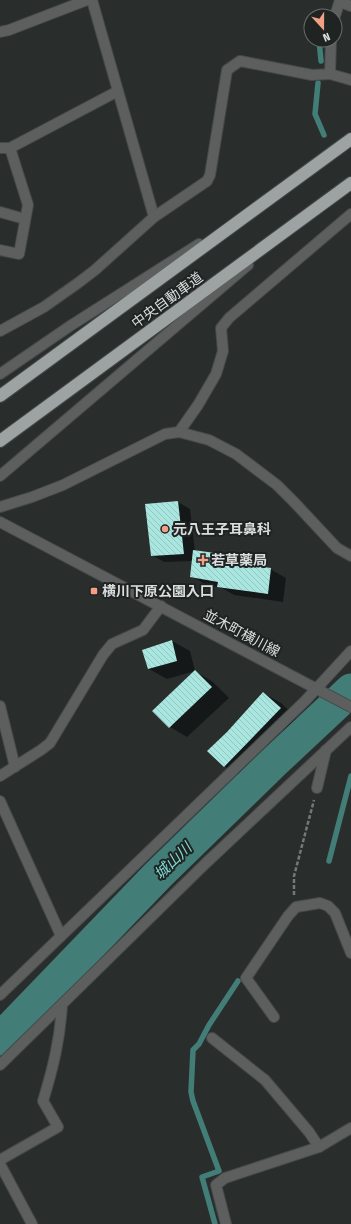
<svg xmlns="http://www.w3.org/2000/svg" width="351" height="1224" viewBox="0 0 351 1224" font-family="'Fira Sans Condensed','Noto Sans JP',sans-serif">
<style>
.shadow{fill:#0007}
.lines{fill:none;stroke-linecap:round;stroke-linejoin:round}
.stream{stroke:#427d78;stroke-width:5.5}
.river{stroke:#427d78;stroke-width:33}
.building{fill:url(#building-back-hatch)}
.minor-casing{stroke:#454a49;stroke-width:12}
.highway-casing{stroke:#454a49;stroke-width:14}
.path{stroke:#747877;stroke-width:2.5;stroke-dasharray:4 2;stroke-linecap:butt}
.minor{stroke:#5c5f5e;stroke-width:10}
.highway{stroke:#9da3a2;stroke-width:12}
.poi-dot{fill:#f39f85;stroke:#1f2423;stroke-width:1.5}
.labels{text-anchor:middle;stroke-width:4;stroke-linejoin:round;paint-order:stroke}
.street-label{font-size:14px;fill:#dbdede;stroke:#1f2423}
.poi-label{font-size:14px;font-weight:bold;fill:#dbdede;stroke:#1f2423;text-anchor:start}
.water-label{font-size:15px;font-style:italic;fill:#7fe0d7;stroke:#1f2423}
</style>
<defs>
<pattern id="building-back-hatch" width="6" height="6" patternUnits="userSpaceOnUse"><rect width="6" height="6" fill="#a8e6df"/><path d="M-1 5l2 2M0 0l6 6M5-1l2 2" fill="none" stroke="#94c5c0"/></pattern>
</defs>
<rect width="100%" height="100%" fill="#292e2d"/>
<g class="shadow">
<polygon points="178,502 190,509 195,552 215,554 230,563 270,569 286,578 283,602 234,595 222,588 207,585 191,576 193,561 164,562 152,555"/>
<polygon points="172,641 190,651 195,671 167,679 149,669 143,650"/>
<polygon points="195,671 213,682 229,698 187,737 170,727"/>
<polygon points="263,693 281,703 298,719 242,777 224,766"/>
</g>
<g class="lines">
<g class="stream">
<polyline points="319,40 321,61"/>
<polyline points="318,83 315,114 324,135"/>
<polyline points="329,861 351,776"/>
<polyline points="215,1224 202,1177 219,1171 193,1101 191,1092 193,1050 199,1044 209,1025 238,981"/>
</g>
<polyline class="river" points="0,1039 158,875 274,762 351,690"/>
</g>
<g class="building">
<polygon points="178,501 184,554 151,556 145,504"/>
<polygon points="193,550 215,553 214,560 271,568 268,594 217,587 218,582 190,577"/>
<polygon points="172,640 177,661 148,669 142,650"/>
<polygon points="195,670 212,687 169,728 152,711"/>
<polygon points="263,692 281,708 224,767 207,751 227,732"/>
</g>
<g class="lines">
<defs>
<g id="minor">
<polyline points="92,0 154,217"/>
<polyline points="340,2 351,6"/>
<polyline points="335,16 340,0"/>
<polyline points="0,32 9,30 87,0"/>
<polyline points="330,74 351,80"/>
<polyline points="0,148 10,148 118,91"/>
<polyline points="0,212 25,219"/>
<polyline points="0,250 19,254 28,205 10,148"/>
<polyline points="0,331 44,307 78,283 95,270 154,217 207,181 210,175 227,70 240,61 312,75 330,74 331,40"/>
<polyline points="0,374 70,326 199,244"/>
<polyline points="179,432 198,405 216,374 223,351 221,328 229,318 351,214"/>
<polyline points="0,476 248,265"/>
<polyline points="0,507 32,497 63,485 165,434 179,432 209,440 236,454 277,485 294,502 337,548 351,556"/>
<polyline points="0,522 351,707"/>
<polyline points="0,706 15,767"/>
<polyline points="0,776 41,750 50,743 103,655 112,644 143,630 161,606"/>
<polyline points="317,788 326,750"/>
<polyline points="0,801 61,936"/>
<polyline points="0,995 305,701 351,651"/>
<polyline points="274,1017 246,978 288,916 296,907 320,903 328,906 335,913 351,953"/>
<polyline points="212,1038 265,1080 309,1132 319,1147"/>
<polyline points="0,1065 206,863 351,727"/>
<path d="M 0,1160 L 58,1127 L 43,1101 C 53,1068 60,1040 62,1005"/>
<polyline points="0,1164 32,1224"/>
<polyline points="226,1224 216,1185 225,1178 319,1147 351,1128"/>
</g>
<g id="highway">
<polyline points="0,396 351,139"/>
<polyline points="0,441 351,183"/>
</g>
</defs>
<use href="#minor" class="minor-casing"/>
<use href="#highway" class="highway-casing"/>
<polyline class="path" points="294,895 294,876 314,800"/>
<use href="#minor" class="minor"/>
<use href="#highway" class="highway"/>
</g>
<g class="poi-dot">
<circle cx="165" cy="529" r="4"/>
<path d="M201 554h4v4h4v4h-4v4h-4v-4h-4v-4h4z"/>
<rect x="90" y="587" width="8" height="8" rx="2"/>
</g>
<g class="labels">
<g class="street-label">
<text transform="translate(167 300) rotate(-36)" y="5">中央自動車道</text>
<text transform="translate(242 633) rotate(28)" y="5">並木町横川線</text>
</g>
<g class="poi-label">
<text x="173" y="534">元八王子耳鼻科</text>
<text x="211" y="565">若草薬局</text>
<text x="102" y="596">横川下原公園入口</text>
</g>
<g class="water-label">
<text transform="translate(173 861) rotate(-44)" y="5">城山川</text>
</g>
</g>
<g transform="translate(323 28) rotate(159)"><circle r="19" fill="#1f2423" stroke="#6a6e6e"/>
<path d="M0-3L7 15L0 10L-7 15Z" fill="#f39f85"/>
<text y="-6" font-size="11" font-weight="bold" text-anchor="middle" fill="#dbdede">N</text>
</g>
</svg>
